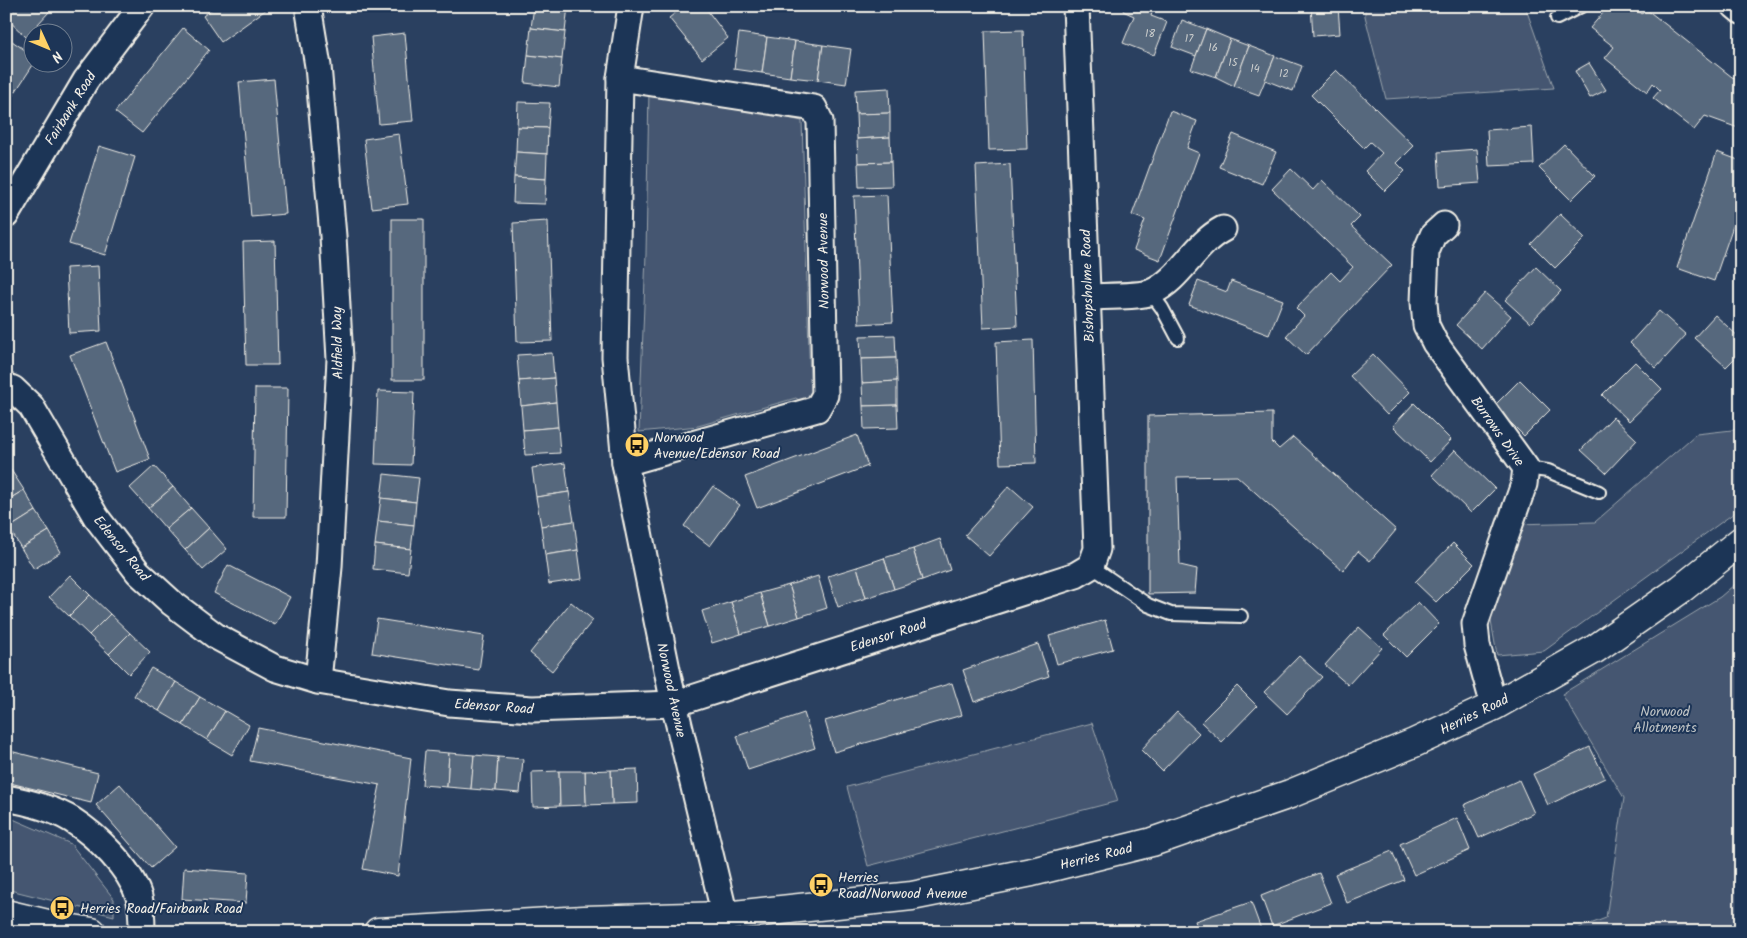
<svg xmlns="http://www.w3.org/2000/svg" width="1747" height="938" viewBox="0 0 1747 938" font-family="Kalam,sans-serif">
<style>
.green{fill:#445771;stroke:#9ca4ac}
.building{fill:#56677d;stroke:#f4f1e8}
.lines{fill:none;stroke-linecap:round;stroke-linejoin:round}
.lane-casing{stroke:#f4f1e8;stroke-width:16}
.street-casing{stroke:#f4f1e8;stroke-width:29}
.primary-casing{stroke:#f4f1e8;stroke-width:31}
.lane{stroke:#1d3557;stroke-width:12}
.street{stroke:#1d3557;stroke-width:25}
.primary{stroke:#1d3557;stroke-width:28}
.labels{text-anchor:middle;stroke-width:4;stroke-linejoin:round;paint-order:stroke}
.number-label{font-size:11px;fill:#cccecd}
.street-label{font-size:14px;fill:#f4f1e8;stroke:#1d3557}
.poi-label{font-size:14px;fill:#f4f1e8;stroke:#1d3557;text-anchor:start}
.park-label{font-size:14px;fill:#bfc3c4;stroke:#1d3557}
</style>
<rect width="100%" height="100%" fill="#2a4060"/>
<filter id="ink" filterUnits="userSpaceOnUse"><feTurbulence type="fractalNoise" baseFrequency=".02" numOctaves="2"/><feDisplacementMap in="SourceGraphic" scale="10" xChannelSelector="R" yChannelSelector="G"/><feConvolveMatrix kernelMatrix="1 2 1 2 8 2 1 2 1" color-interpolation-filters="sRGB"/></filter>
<g filter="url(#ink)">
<g class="green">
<polygon points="1365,6 1525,6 1554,88 1386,99 1365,16"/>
<polygon points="649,89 802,121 810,382 816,390 803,403 796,398 698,426 639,432 646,254"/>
<polygon points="1741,429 1741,508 1544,651 1497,655 1490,616 1515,524 1595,522 1696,434"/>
<polygon points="1741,579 1741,932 1569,932 1606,918 1624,798 1562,694 1720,597"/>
<polygon points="1092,723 1118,801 868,866 847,787"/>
<polygon points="6,816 71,844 114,899 114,916 6,889"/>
</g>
<g class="building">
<polygon points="17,6 43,6 49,12 26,37 6,18"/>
<polygon points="216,6 271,6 221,42 203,16"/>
<polygon points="534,6 568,6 565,32 531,28"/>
<polygon points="684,6 704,6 728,38 702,59 669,18"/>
<polygon points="1125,6 1154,6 1151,16 1167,22 1154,55 1123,43 1134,16 1123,11"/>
<polygon points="1338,6 1340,34 1313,36 1311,7"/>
<polygon points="1609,6 1633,6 1642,14 1646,9 1732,77 1741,80 1741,129 1705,116 1694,130 1653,98 1660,90 1653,83 1647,92 1605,58 1614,47 1590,28"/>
<polygon points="1182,20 1206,29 1196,56 1172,47"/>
<polygon points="183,28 209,50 142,133 115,112"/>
<polygon points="531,28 565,32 562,59 528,55"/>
<polygon points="1206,29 1230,39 1216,77 1191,69"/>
<polygon points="1023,30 1027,149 989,150 985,31"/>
<polygon points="405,33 413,121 379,124 371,37"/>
<polygon points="739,33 767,37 762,73 734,69"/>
<polygon points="767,37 795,41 790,77 762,73"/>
<polygon points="1230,39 1249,46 1234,86 1216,77"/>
<polygon points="12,41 32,55 32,62 35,62 6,106 6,50"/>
<polygon points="795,41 823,45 818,80 790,77"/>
<polygon points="823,45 851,49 846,84 818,80"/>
<polygon points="1249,46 1275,56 1259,95 1234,86"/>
<polygon points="528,55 562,59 559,87 525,83"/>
<polygon points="1275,56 1302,66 1293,91 1265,80"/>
<polygon points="1589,63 1606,90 1590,98 1575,71"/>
<polygon points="1336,70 1414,146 1397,163 1405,171 1385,191 1365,171 1382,153 1370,142 1364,148 1311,95"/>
<polygon points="274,79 286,214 251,217 239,82"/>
<polygon points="889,88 890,113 856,114 855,90"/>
<polygon points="518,102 550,103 548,128 517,127"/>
<polygon points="1170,111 1197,121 1187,148 1199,153 1160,260 1134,250 1145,220 1132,215"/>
<polygon points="890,113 890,137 857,139 856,114"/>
<polygon points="517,127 548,128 547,154 516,152"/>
<polygon points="1532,127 1534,164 1489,166 1487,130"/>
<polygon points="399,134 408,204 372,208 364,139"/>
<polygon points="1233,134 1276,152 1262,184 1219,167"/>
<polygon points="890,137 891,162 858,163 857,139"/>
<polygon points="1564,144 1595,176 1571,200 1539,168"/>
<polygon points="99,146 135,157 105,255 69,244"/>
<polygon points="1477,149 1480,183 1440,186 1438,152"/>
<polygon points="516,152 547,154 546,179 514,177"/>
<polygon points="1717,152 1741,161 1741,203 1714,281 1677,268"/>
<polygon points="891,162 892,186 859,187 858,163"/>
<polygon points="1010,164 1017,326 983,328 976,166"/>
<polygon points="1291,169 1313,190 1322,180 1360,217 1351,226 1392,265 1306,355 1286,336 1304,316 1296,308 1331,272 1340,281 1353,267 1272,189"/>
<polygon points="514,177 546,179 545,204 513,203"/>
<polygon points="887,195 893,322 859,324 854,196"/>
<polygon points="1560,214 1585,238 1555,268 1531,244"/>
<rect x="392" y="219" width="32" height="161"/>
<polygon points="548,221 552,341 517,342 513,223"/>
<polygon points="275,241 278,365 246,365 243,242"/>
<polygon points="98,266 101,331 69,333 66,268"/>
<polygon points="1536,267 1561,291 1530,323 1505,300"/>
<polygon points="1198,281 1227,292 1231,281 1283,300 1269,335 1189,305"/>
<polygon points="1485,293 1511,316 1482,349 1456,325"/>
<polygon points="1659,311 1686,335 1656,368 1630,343"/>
<polygon points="1715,315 1741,339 1741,352 1726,367 1694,338"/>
<polygon points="895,335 896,358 861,359 860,336"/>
<polygon points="1033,340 1036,463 1000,464 996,342"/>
<polygon points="106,342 150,459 115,472 70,355"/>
<polygon points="552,353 554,378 519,381 517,355"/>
<polygon points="1373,354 1410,392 1387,415 1350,376"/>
<polygon points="896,358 897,381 862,383 861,359"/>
<polygon points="1635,362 1662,389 1629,421 1602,395"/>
<polygon points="554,378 556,402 521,406 519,381"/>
<polygon points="1520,380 1550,410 1524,436 1494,406"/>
<polygon points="897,381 897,405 863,406 862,383"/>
<polygon points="255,388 288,388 286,517 253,517"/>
<polygon points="378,391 414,392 411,465 375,464"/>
<polygon points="556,402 558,427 523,430 521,406"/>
<polygon points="1414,403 1451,440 1430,462 1393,426"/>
<polygon points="897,405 898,428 864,429 863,406"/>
<polygon points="1272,413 1272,442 1279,449 1293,437 1396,530 1370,561 1358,551 1343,571 1237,476 1177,477 1180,565 1197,569 1195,593 1148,594 1148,416"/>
<polygon points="1613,417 1637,440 1606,473 1581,450"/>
<polygon points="558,427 560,453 525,455 523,430"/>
<polygon points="857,435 868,466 757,508 745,477"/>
<polygon points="1455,450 1495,489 1471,513 1432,475"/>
<polygon points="565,463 569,492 536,497 532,468"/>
<polygon points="154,466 173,487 148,508 130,488"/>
<polygon points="11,470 24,490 6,501 6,473"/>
<polygon points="384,474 419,478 416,502 381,498"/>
<polygon points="713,486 740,505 710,546 684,526"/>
<polygon points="1009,486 1033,507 989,556 965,535"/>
<polygon points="173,487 191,508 166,529 148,508"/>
<polygon points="24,490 36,511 9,528 6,523 6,501"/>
<polygon points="569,492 574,521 541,526 536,497"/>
<polygon points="381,498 416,502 414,525 378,521"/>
<polygon points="191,508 209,528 185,550 166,529"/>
<polygon points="36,511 49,531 21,548 9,528"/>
<polygon points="378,521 414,525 411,549 375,545"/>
<polygon points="574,521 578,550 545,555 541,526"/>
<polygon points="209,528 227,549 203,570 185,550"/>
<polygon points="49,531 61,552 34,569 21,548"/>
<polygon points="940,539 950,570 922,580 913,549"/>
<polygon points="1453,543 1474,564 1436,602 1415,582"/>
<polygon points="375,545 411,549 408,573 373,569"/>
<polygon points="913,549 922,580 894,589 884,558"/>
<polygon points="578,550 582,579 549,584 545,555"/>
<polygon points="884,558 894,589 866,598 857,567"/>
<polygon points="228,565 290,597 275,625 214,593"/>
<polygon points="857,567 866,598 838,607 828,576"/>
<polygon points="70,575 90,595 69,616 49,597"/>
<polygon points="818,576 827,608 799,617 789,585"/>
<polygon points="789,585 799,617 770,626 760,593"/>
<polygon points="760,593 770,626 741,634 731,602"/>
<polygon points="90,595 110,614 89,635 69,616"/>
<polygon points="571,602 593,620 552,671 530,653"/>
<polygon points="731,602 741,634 712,643 702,611"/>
<polygon points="1418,602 1439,624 1406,657 1384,635"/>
<polygon points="110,614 130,633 109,654 89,635"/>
<polygon points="377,619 484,636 479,670 372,653"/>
<polygon points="1105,620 1113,649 1057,664 1049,636"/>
<polygon points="1359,627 1382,648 1348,685 1325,665"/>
<polygon points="130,633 150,652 129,674 109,654"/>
<polygon points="1038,644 1049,676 974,702 963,670"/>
<polygon points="1299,656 1322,677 1287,714 1264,692"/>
<polygon points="151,668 176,682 159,711 134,696"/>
<polygon points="176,682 200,697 183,725 159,711"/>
<polygon points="952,683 962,715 834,752 825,721"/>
<polygon points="1237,686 1257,706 1222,742 1201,722"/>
<polygon points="200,697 225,711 207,740 183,725"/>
<polygon points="225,711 249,725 232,755 207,740"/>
<polygon points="1177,712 1199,733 1162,771 1141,750"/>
<polygon points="804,713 815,748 748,770 737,736"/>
<polygon points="258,728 411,758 398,876 363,869 380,785 250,761"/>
<polygon points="1590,747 1605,778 1548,805 1533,774"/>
<polygon points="6,750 98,773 91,803 6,782"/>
<polygon points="425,751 449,753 447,787 422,785"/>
<polygon points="449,753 474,755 471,789 447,787"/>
<polygon points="474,755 498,757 496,791 471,789"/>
<polygon points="498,757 523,759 520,793 496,791"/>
<polygon points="637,769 638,803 612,804 611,770"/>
<polygon points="611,770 612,804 586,805 585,771"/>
<polygon points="559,771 560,806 533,807 532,772"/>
<polygon points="559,771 585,771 586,805 560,806"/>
<polygon points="1519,780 1534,813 1479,838 1464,805"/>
<polygon points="120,784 175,847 151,868 96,805"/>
<polygon points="1457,818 1470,850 1414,875 1400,844"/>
<polygon points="1392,851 1404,880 1347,903 1335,874"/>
<polygon points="184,868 248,873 246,903 182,899"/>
<polygon points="1319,873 1331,903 1272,926 1261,896"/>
<polygon points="1251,902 1262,932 1199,932 1195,921"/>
</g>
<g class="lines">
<defs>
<g id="lane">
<polyline points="1557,18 1581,6"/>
<polyline points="1151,293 1162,308 1178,338"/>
<polyline points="1526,468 1548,471 1599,492"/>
<polyline points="1091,566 1148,605 1171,614 1241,616"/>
</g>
<g id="street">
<polyline points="308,6 318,66 333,236 340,359 329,567 318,681"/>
<polyline points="631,6 620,78 615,357 625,463 674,704 725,916"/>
<polyline points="1735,6 1741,11"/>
<polyline points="620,78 814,108 820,121 825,395 817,409 625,463"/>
<polyline points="6,215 86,80 142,6"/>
<polyline points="1444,225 1433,235 1426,252 1424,302 1426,325 1435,343 1526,468 1524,484 1475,624 1477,645 1494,706"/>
<path d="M 1087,297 C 1101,296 1140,297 1152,292 C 1181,279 1194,244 1223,229"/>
<polyline points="6,386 13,389 31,406 96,517 138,572 172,603 217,637 275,668 318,681 449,703 532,709 674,704 1076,575 1091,566 1097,549 1076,6"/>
<path d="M 6,798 C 28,802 52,808 72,820 C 97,836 130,868 139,897 C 142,908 142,921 142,932"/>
</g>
<g id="primary">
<polyline points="6,914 61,927 92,932"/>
<polyline points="378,932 584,920 725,916 912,896 1032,872 1152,842 1290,794 1414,743 1494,706 1595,649 1681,589 1741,541"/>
</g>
</defs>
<use href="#lane" class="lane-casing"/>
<use href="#street" class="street-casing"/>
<use href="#primary" class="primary-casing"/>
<use href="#lane" class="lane"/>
<use href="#street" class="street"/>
<use href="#primary" class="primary"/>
</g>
</g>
<defs>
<symbol id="bus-disc" viewBox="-11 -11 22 22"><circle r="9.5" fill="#ffd166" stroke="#1d3557"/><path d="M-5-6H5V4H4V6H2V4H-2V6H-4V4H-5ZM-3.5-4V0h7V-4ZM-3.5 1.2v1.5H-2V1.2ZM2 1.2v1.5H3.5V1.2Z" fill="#111"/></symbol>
</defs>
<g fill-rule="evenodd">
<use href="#bus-disc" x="623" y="431" width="28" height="28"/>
<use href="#bus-disc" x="807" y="871" width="28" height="28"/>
<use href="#bus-disc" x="48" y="894" width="28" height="28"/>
</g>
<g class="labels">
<g class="number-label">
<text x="1150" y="37">18</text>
<text x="1189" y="42">17</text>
<text x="1213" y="51">16</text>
<text x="1233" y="66">15</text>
<text x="1255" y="72">14</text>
<text x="1284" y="77">12</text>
</g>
<g class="street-label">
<text transform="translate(70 108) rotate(-58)" y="5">Fairbank Road</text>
<text transform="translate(823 261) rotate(-91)" y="5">Norwood Avenue</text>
<text transform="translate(1087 286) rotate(-92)" y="5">Bishopsholme Road</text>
<text transform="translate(337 343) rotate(-91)" y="5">Aldfield Way</text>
<text transform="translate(1498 431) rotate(55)" y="5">Burrows Drive</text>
<text transform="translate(122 548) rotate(51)" y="5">Edensor Road</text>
<text transform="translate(888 635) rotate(-18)" y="5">Edensor Road</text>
<text transform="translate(672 690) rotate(78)" y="5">Norwood Avenue</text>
<text transform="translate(494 706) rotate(4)" y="5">Edensor Road</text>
<text transform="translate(1474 714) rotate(-26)" y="5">Herries Road</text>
<text transform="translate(1096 856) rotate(-14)" y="5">Herries Road</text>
</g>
<g class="poi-label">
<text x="654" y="442">Norwood<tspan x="654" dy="16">Avenue/Edensor Road</tspan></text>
<text x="838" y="882">Herries<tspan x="838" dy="16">Road/Norwood Avenue</tspan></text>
<text x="80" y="913">Herries Road/Fairbank Road</text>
</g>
<g class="park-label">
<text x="1665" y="716">Norwood<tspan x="1665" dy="16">Allotments</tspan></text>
</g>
</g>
<rect width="1747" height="938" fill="none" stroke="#1d3557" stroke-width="25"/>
<rect x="12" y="12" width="1722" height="913" fill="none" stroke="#f4f1e8" stroke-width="2" filter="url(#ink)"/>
<g transform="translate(48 48) rotate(134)"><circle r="24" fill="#1d3557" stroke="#738091"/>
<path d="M0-4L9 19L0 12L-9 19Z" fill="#ffd166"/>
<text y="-8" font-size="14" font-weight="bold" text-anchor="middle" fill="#f4f1e8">N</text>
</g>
</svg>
